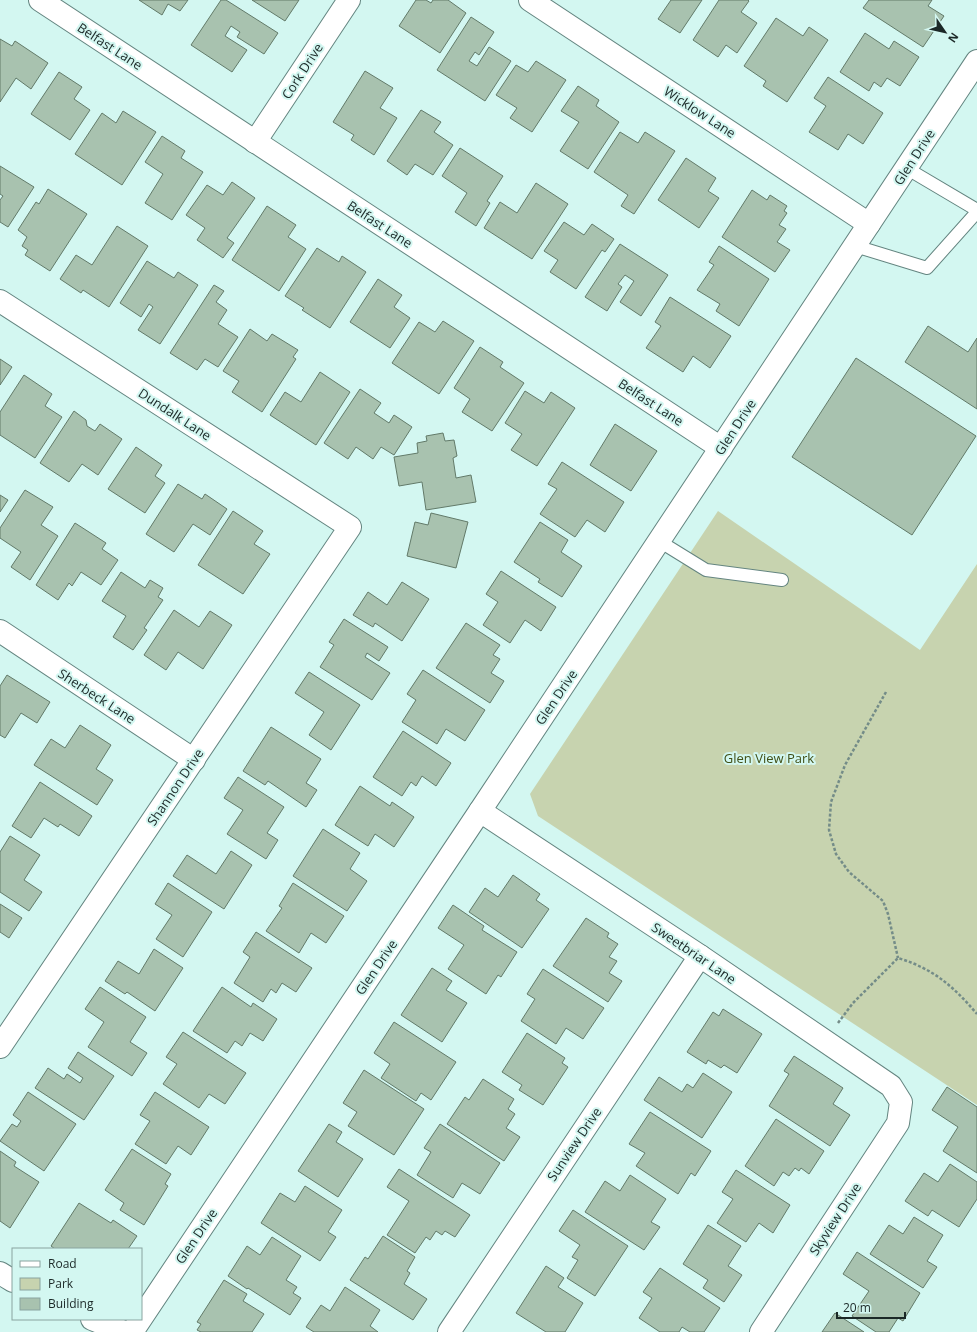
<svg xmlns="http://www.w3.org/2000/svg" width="977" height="1332" viewBox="0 0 977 1332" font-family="'Open Sans',sans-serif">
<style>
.green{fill:#c7d3af}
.building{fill:#a8c2af;stroke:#627a69}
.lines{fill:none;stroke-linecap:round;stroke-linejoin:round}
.service-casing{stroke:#648580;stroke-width:14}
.minor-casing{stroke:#648580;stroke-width:24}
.path{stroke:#748c88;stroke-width:2.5;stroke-dasharray:3 2;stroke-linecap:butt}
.service{stroke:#fff;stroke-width:12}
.minor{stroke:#fff;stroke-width:22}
.labels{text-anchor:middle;stroke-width:4;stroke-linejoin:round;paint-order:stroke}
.street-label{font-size:13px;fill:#1b2827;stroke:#d3f7f1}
.park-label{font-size:13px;fill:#404f16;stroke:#d3f7f1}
</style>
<rect width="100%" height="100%" fill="#d3f7f1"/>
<polygon class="green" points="718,511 920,650 977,564 977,1105 538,816 530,794"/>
<g class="building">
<polygon points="139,0 188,0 180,11 168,4 162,15"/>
<polygon points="221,0 226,0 278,33 264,54 237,37 240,32 231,26 225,36 247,50 232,72 191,45"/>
<polygon points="252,0 299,0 285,21"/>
<polygon points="416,0 426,0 431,3 433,0 448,0 466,13 440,53 399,26"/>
<polygon points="671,0 702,0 680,33 658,19"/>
<polygon points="719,0 748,0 749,1 741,12 757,23 737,53 726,45 718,57 693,40"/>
<polygon points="869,0 932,0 928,6 944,16 923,47 863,8"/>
<polygon points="471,17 494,32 479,55 475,52 469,61 477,66 489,47 511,61 485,101 437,70"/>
<polygon points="776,18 803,36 809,27 828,40 787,102 763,86 766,81 744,66"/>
<polygon points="865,33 889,49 894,41 919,57 900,86 887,78 881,87 874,82 869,91 840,72"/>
<polygon points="0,39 12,46 15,41 48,63 31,89 16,78 0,102"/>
<polygon points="536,61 566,80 532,132 510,118 517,108 496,95 516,65 528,72"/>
<polygon points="365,71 393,88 380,108 397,118 374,155 351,140 354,135 333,122"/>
<polygon points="59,72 82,87 74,99 90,110 70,140 31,114"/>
<polygon points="828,77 883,113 863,144 848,134 838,150 809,132 826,106 814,98"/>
<polygon points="578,86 599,100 596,106 619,122 588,169 560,151 579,122 561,111"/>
<polygon points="421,110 441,122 434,132 453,145 433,175 415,164 407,175 387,161"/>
<polygon points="123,111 156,132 122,185 75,154 102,113 116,123"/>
<polygon points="620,132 638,143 645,132 675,151 634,214 621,206 628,195 594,172"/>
<polygon points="162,136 185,151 181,158 203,172 172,220 145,203 163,174 145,162"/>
<polygon points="460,148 503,176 487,201 490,203 476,226 455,212 467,193 442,176"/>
<polygon points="686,158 716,178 708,191 719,198 699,228 658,200"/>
<polygon points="0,166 34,187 8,227 0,222 0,200 3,196 0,194"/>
<polygon points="232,182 255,198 227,238 234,243 223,258 197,240 205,228 186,215 207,185 223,195"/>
<polygon points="536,183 568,204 532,259 484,228 500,202 517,213"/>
<polygon points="48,189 87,214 50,271 25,255 28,250 22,246 27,237 18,230 36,202 39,204"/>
<polygon points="752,190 767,200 770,195 787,206 784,211 787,213 779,225 786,229 777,242 790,250 775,272 722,237"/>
<polygon points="267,206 296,225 288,237 306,249 279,291 232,260"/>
<polygon points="564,222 584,235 592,224 614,239 605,252 602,250 576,289 550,272 558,260 544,251"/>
<polygon points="117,226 148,246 109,307 83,290 81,293 60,279 76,255 92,265"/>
<polygon points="620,244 668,275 641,316 620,302 634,281 625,275 618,284 622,287 607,311 585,297"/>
<polygon points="719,246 769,279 739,326 716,311 720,304 697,290 714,265 709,262"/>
<polygon points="317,248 339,262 342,256 366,272 330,328 302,310 304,308 285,296"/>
<polygon points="147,261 174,278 178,272 198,285 160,344 138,330 153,307 149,304 141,317 120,303"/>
<polygon points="378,279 402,295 394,307 410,318 390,348 350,322"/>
<polygon points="214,285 224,291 216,302 227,310 218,324 238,337 218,367 205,359 197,370 170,353"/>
<polygon points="670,297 731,336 710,368 693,356 683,372 646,348 661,326 655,322"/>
<polygon points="443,321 474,341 439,394 392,363 419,322 435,332"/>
<polygon points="928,326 968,352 977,338 977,409 905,362"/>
<polygon points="250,329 267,341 272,334 298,350 293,357 296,359 262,412 232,392 239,381 223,371"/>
<polygon points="480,347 503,362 500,367 524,383 492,431 462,412 470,399 454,388"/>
<polygon points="856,358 976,436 912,535 792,457"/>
<polygon points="0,359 12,367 0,385"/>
<polygon points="320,372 350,392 316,445 270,415 285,392 301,402"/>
<polygon points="24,375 52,394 45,406 62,417 35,458 0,435 0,412"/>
<polygon points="360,389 381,403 374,413 389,423 394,415 412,427 394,455 381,447 373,459 356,447 348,459 324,443"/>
<polygon points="525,391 544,403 551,392 575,408 537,466 511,450 522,434 505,423"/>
<polygon points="74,411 86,420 87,426 95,431 100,424 122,439 98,475 82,464 69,482 40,463"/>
<polygon points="615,424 657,451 631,491 590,465"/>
<polygon points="443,433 445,441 454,440 457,456 453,458 456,478 471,475 476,502 426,510 422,482 399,486 394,457 418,453 417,443 427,441 426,436"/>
<polygon points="136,447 162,465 155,476 165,483 145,513 108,489"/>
<polygon points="562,462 624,502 605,532 587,520 575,537 540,514 557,489 548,484"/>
<polygon points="178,484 202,499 205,494 227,509 210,535 193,524 174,552 146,534"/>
<polygon points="25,490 53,507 41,525 58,536 30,580 11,567 21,552 0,538 0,528"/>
<polygon points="0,495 8,500 0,512"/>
<polygon points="233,511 263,531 254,544 270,554 243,594 198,565"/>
<polygon points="431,513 468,522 456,568 407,556 415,522 428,525"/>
<polygon points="540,522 568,540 561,552 582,566 562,597 538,582 540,579 514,562"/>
<polygon points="75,523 106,543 102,549 118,560 101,585 81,572 72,586 69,583 58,600 36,585"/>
<polygon points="501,571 556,607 541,631 525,620 510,643 483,625 498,602 486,594"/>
<polygon points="121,572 145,588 150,580 163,588 158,597 163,600 144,628 147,630 133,650 113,637 126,616 102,601"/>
<polygon points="402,582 429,599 402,641 375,623 373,627 353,615 368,592 387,605"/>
<polygon points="174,610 199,627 210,611 232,625 203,669 178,652 166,670 144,655"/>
<polygon points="344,619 388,647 379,661 367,653 365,657 390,673 372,700 320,667 334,645 329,642"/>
<polygon points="466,623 500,645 493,655 500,659 491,673 504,681 490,703 436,668"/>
<polygon points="423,670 485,710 465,741 446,729 437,744 402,722 416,700 407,694"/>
<polygon points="309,672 360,705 331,750 309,735 324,712 295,693"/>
<polygon points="7,675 50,702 37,723 21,713 5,738 0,735 0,686"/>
<polygon points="80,725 111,745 96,769 113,780 97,805 34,765 51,739 65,748"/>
<polygon points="271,727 321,759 306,783 317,790 306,807 268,781 265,785 243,771"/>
<polygon points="403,731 451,763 436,786 422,776 416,786 411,782 402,796 373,777"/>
<polygon points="238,777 284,807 267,833 278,840 266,859 227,834 243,810 224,798"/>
<polygon points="40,782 92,816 79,836 60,824 58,827 44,818 31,838 12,826"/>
<polygon points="360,786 390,806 392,802 414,817 394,847 375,834 368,846 335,825"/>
<polygon points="323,829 360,853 350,869 367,881 347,911 293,876"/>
<polygon points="10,836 40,855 24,880 42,892 29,911 0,892 0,852"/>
<polygon points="231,851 252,865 224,909 173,876 187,855 216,874"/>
<polygon points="513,875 540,894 536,900 549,909 522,948 469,912 485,888 498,897"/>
<polygon points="168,883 212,912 183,957 156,939 172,915 155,904"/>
<polygon points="293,883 344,916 326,943 311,933 299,953 266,931 282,908 279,906"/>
<polygon points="0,904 22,918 9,938 0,932"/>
<polygon points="453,905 484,926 482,930 517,952 501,977 498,975 486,994 448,969 464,945 438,928"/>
<polygon points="586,918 609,933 607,937 618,944 609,957 617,961 609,973 622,981 608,1002 553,966"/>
<polygon points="256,932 312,968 296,992 282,983 276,993 271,989 263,1002 234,983 250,957 243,952"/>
<polygon points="154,949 183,968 155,1011 127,992 125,994 105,981 118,961 139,974"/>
<polygon points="432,968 452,981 446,990 467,1003 442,1042 401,1015"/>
<polygon points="543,969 604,1008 583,1039 566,1028 556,1044 521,1021 535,999 527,994"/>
<polygon points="100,987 146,1017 130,1042 147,1053 132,1076 88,1047 104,1022 85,1009"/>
<polygon points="222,987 251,1007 253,1003 277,1019 263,1041 250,1033 242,1046 235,1041 227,1053 193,1031"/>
<polygon points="723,1009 762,1034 737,1073 724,1065 721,1068 708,1060 706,1064 687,1052 713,1012 719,1016"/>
<polygon points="394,1022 456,1062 431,1100 421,1093 416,1101 381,1078 390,1064 374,1053"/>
<polygon points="183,1032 246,1073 225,1104 209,1094 199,1108 163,1084 177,1064 166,1057"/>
<polygon points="527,1033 565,1058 562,1063 568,1067 543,1105 519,1090 522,1085 502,1072"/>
<polygon points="78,1052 114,1076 84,1120 35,1088 48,1068 64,1079 67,1074 80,1083 83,1078 68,1068"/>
<polygon points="794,1056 843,1088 833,1104 850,1115 830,1146 769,1106 789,1074 784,1071"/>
<polygon points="364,1070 424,1109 394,1155 348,1126 357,1112 343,1103"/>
<polygon points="703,1073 732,1092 702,1138 644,1100 659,1077 682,1092 687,1084 693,1088"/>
<polygon points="483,1079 514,1099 508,1109 515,1114 506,1128 520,1137 504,1161 447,1124 465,1097 469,1100"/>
<polygon points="947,1087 977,1107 977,1173 943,1151 958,1127 932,1110"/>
<polygon points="28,1092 76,1124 44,1171 0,1141 12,1124 17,1127 21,1121 13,1115"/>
<polygon points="155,1092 209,1127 191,1155 178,1146 166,1164 135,1144 150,1121 140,1115"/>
<polygon points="650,1112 711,1151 695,1176 691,1173 678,1194 636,1166 645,1153 629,1144"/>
<polygon points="776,1119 824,1151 809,1174 801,1168 799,1171 795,1168 789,1176 783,1172 774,1186 745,1166"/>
<polygon points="329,1124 342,1132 336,1142 363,1159 338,1197 298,1171"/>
<polygon points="440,1124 500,1163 480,1194 462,1183 453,1198 417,1175 431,1152 424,1148"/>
<polygon points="132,1149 171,1174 165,1184 168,1186 144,1225 120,1210 124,1203 105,1190"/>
<polygon points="0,1151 16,1162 14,1166 39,1182 10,1228 0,1221"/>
<polygon points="950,1164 977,1182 977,1199 959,1227 932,1210 928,1216 905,1201 924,1173 938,1182"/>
<polygon points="399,1169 470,1215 455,1237 445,1231 442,1235 436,1231 430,1240 426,1237 415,1253 387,1235 409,1201 387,1187"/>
<polygon points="736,1170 790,1205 773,1233 759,1223 746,1242 717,1223 733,1199 722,1192"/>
<polygon points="630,1175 666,1199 651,1222 660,1227 644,1250 585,1212 605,1181 620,1191"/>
<polygon points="305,1186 342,1210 328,1232 336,1237 320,1261 261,1223 280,1193 295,1202"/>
<polygon points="79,1203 111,1223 113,1220 137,1236 128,1249 55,1249 51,1246"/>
<polygon points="573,1210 628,1246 595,1296 567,1278 578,1260 572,1257 580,1245 559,1231"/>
<polygon points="914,1217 943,1235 927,1261 937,1267 923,1288 870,1254 889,1225 903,1234"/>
<polygon points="708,1225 741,1246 728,1266 742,1275 724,1302 703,1288 708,1280 683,1264"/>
<polygon points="383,1236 415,1257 407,1271 410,1273 404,1284 427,1299 413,1320 350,1280 365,1257 368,1259"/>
<polygon points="272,1237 301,1256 286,1280 297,1287 293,1293 301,1298 290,1315 248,1288 247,1289 228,1276 247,1246 260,1255"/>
<polygon points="857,1252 920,1293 903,1321 898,1318 889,1332 876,1332 852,1316 869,1291 843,1274"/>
<polygon points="546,1266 564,1278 558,1287 583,1303 565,1332 546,1332 516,1313"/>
<polygon points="660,1268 720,1308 704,1332 690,1332 682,1327 679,1332 660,1332 639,1318 652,1298 643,1292"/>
<polygon points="224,1280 247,1294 243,1301 264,1314 252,1332 201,1332 197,1330 201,1324 197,1322"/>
<polygon points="345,1287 380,1310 370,1326 378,1332 314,1332 306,1327 321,1305 330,1311"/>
<polygon points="835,1313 864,1332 822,1332"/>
</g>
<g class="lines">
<defs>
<g id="service">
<polyline points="906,168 977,210"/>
<polyline points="855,246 927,268 977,212"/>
<polyline points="659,541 706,570 782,580"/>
</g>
<g id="minor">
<polyline points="40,0 721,448"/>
<polyline points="530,0 869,224"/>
<polyline points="255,142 349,0"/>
<polyline points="0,301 350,527 0,1047"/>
<polyline points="0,631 194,760"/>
<polyline points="480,811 700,956 891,1086 901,1102 898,1123 761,1332"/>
<polyline points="0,1273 13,1281"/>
<polyline points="92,1319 124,1332"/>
<polyline points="132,1332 480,811 977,61"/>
<polyline points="449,1332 700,956"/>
</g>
</defs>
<use href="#service" class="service-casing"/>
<use href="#minor" class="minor-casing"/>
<g class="path">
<polyline points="886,692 845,765 831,802 829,830 836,854 849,872 883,901 888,914 898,958"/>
<path d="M 838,1023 L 853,1003 L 898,958 C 934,969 953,986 977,1014"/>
</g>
<use href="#service" class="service"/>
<use href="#minor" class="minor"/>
</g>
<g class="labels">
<g class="street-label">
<text transform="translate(110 46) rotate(33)" y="5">Belfast Lane</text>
<text transform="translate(302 71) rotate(-57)" y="5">Cork Drive</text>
<text transform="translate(700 112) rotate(33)" y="5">Wicklow Lane</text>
<text transform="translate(914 157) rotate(-57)" y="5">Glen Drive</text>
<text transform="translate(380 224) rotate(33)" y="5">Belfast Lane</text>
<text transform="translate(651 402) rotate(33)" y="5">Belfast Lane</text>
<text transform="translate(175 414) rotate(33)" y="5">Dundalk Lane</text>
<text transform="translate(735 427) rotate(-57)" y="5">Glen Drive</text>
<text transform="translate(97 696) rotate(33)" y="5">Sherbeck Lane</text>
<text transform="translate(556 697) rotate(-56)" y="5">Glen Drive</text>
<text transform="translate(175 787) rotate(-56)" y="5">Shannon Drive</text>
<text transform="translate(694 953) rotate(34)" y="5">Sweetbriar Lane</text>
<text transform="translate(376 967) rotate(-56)" y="5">Glen Drive</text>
<text transform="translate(574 1144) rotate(-56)" y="5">Sunview Drive</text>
<text transform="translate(835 1219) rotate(-57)" y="5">Skyview Drive</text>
<text transform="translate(196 1236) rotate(-56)" y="5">Glen Drive</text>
</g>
<g class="park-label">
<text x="769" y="763">Glen View Park</text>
</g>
</g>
<rect x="12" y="1248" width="130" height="72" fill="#d3f7f1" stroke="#89a4a0"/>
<rect x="20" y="1261" width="20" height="6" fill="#ffffff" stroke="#89a4a0"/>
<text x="48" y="1268" font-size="12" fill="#1b2827">Road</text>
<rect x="20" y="1278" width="20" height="12" fill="#c7d3af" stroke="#89a4a0"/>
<text x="48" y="1288" font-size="12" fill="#1b2827">Park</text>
<rect x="20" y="1298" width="20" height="12" fill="#a8c2af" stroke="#89a4a0"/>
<text x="48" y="1308" font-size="12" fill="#1b2827">Building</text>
<g transform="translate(945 32) rotate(124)" stroke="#d3f7f1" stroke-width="3" paint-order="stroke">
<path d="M0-3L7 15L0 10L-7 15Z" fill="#1b2827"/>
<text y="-6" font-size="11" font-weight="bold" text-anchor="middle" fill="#1b2827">N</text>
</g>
<path d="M837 1312v6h68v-6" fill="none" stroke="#1b2827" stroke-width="2"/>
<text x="843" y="1312" font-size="12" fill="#1b2827" stroke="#d3f7f1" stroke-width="3" paint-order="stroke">20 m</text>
</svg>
